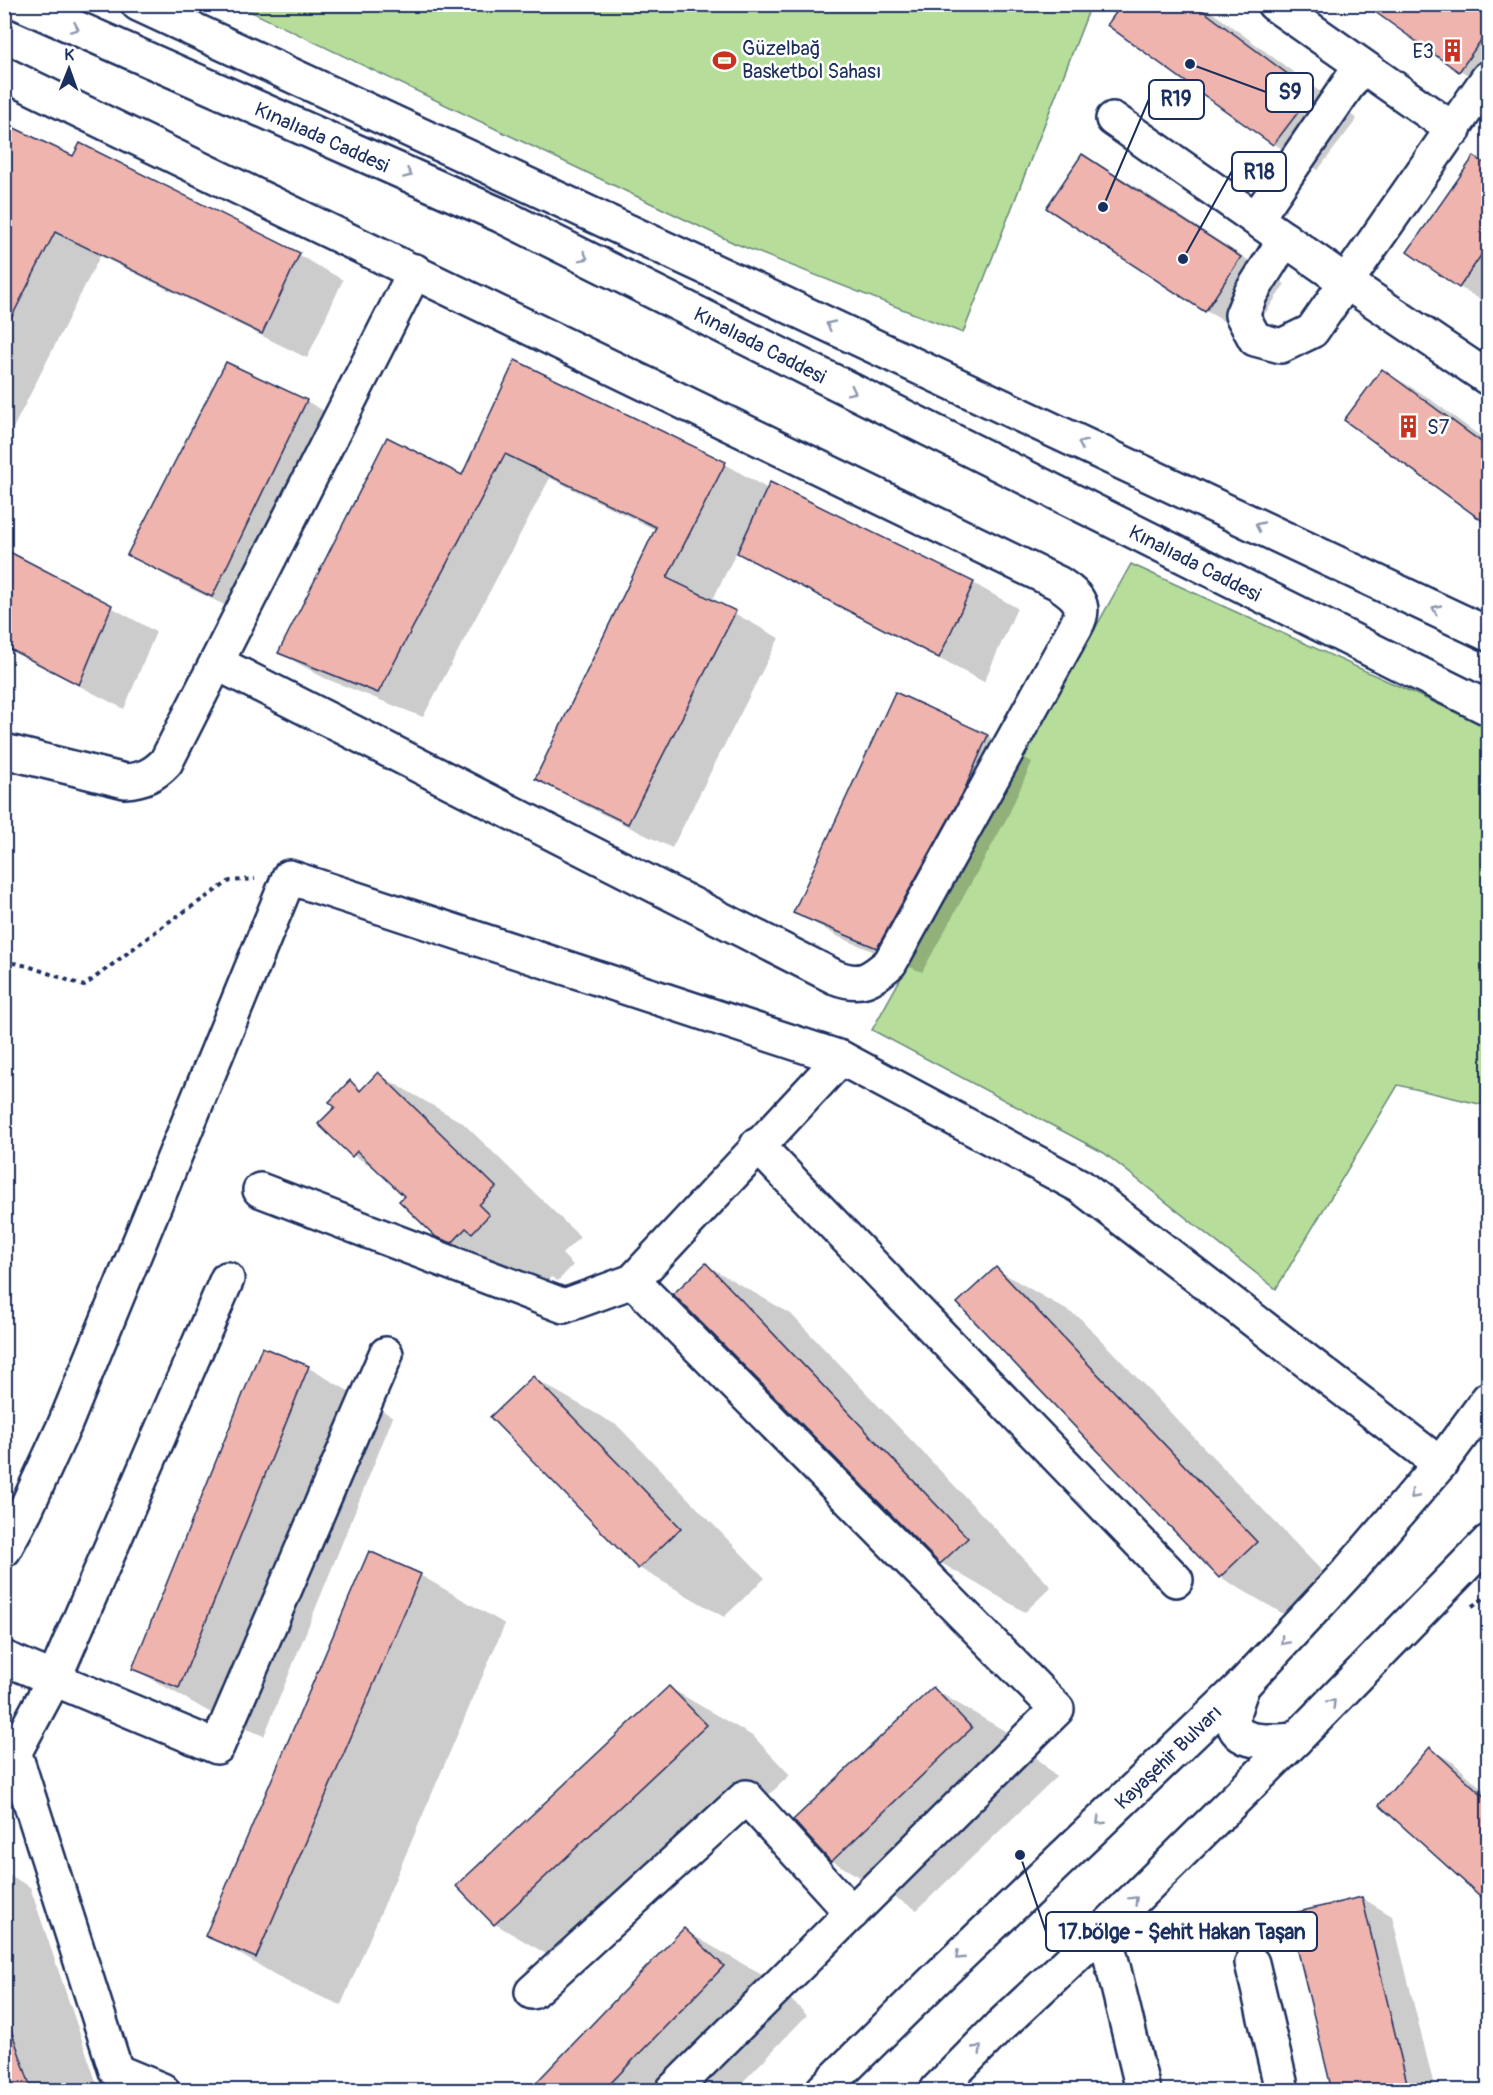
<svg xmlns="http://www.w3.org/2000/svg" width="1493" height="2095" viewBox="0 0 1493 2095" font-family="Pangolin,sans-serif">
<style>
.green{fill:#b6dd99;stroke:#68867c;stroke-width:1.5}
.shadow{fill:#0003}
.building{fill:#efb4ae;stroke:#1b2f5e;stroke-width:1.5}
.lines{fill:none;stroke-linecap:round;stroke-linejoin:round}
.minor-casing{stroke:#1b2f5e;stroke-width:38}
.major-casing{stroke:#1b2f5e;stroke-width:38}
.path{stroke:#1b2f5e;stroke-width:4;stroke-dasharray:4.5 4.5;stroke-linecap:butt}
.minor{stroke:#fff;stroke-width:33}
.major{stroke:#fff;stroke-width:33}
.oneway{stroke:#8d97ae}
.labels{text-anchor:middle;stroke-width:5;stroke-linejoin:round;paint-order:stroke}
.poi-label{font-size:20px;fill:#1b2f5e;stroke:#fff;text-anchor:start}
.street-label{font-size:20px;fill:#1b2f5e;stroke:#fff}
.leader{fill:none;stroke:#1b2f5e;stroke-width:2}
.callout-dot{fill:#1b2f5e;stroke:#fff;stroke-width:2}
.callout{fill:#fff;stroke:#1b2f5e;stroke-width:2}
.callout-label{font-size:21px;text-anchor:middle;font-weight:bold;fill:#1b2f5e}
</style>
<rect width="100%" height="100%" fill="#fff"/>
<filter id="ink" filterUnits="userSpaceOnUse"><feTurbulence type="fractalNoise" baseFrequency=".0167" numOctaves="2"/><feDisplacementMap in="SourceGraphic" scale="12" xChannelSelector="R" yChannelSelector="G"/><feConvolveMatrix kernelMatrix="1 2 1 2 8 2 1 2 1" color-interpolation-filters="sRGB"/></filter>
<g filter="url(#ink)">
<g class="green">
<polygon points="237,5 1091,5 963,333 734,243"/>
<polygon points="1131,564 1488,727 1488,1106 1398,1085 1276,1289 1104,1153 872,1030"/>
</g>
<g class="shadow">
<polygon points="544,4 555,4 552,9"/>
<polygon points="1124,4 1201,4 1357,119 1318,170 1274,144 1110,24"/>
<polygon points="1365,4 1486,4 1488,6 1488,87 1460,70"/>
<polygon points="4,124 73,158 80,145 299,255 343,280 307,358 100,256 4,446"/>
<polygon points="1082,156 1127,181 1285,284 1250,336 1206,311 1048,208"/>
<polygon points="1474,158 1488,166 1488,304 1459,287"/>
<polygon points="515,362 725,464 768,489 973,583 1017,608 984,682 783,578 737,551 712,601 779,638 672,848 582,804 537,778 656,530 550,478 423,717 324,678 280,653 462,477"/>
<polygon points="1382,370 1426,396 1488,442 1488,523 1346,419"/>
<polygon points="306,401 351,426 257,621 173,580 129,554"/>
<polygon points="4,551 111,607 156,632 124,709 4,647"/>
<polygon points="895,694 988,736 1032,762 1007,818 922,972 839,937 795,912"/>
<polygon points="378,1074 463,1123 580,1237 562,1254 573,1265 558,1281 551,1277 537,1291 523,1285 437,1236 406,1196 381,1172 353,1155 337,1107 350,1082 363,1090"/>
<polygon points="706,1265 791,1314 1051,1587 1025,1612 941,1563"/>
<polygon points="996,1269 1080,1318 1341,1591 1304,1626 1220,1577"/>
<polygon points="263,1349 309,1368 393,1417 264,1736 218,1717 134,1669"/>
<polygon points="533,1378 618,1426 765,1578 724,1617 639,1568"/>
<polygon points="420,1575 505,1624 341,2005 291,1984 207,1935"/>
<polygon points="670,1688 754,1737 790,1775 579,1973 495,1924"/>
<polygon points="933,1689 1017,1738 1056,1777 917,1910 832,1861"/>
<polygon points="1431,1749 1454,1763 1488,1794 1488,1900 1484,1897"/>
<polygon points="4,1872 30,1887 99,2090 4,2090"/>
<polygon points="1362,1898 1392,1916 1435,2090 1334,2090"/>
<polygon points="684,1930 769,1979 807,2015 735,2090 530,2090"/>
</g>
<g class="building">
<polygon points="1122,4 1194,4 1313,93 1273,145 1107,25"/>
<polygon points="1364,4 1480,4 1488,10 1488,30 1459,72"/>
<polygon points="4,123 73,156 80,143 300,253 262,334 55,232 4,332"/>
<polygon points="1082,154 1241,257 1205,312 1046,208"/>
<polygon points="1474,156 1488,166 1488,245 1459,288 1407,252"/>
<polygon points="515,360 726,462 667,578 736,611 628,824 535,779 656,527 505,454 378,693 278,653 387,437 462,475"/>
<polygon points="226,362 307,400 212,597 127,555"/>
<polygon points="1382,369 1488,447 1488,525 1344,420"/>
<polygon points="770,482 974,582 939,658 737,553"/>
<polygon points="4,549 112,605 79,685 4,646"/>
<polygon points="895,692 988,735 963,793 877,948 793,913"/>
<polygon points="378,1072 496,1187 479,1205 489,1215 472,1233 466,1228 452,1243 436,1237 399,1201 404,1196 357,1151 352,1157 318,1124 335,1107 329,1102 350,1080 360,1091"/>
<polygon points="706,1263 968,1538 940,1564 673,1294"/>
<polygon points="996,1267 1257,1542 1219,1578 957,1303"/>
<polygon points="262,1347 309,1366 179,1688 132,1669"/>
<polygon points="533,1376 681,1528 638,1569 490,1417"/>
<polygon points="369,1551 421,1574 256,1958 205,1936"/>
<polygon points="669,1686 707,1725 494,1925 456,1886"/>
<polygon points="933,1687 972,1728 831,1862 793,1820"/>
<polygon points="1430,1747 1488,1800 1488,1903 1379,1805"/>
<polygon points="1362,1897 1409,2091 1332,2091 1289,1914"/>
<polygon points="684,1928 724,1966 603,2091 528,2091"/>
<polygon points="8,2021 32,2091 4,2091 4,2022"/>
</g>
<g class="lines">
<defs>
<g id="minor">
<polyline points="1274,4 1454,130"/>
<path d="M 4,74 L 1058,583 C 1076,595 1088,604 1076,626 L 890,963 C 870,980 861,987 835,977 L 217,663"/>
<polyline points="1113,119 1346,282 1488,378"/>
<polyline points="1256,219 1361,66"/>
<polyline points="1285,239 1251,293 1242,315 1255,339 1281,346 1312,331 1488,78"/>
<path d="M 4,751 L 125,781 C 142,780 154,775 166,762 L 415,271"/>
<polyline points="757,1145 1176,1580"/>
<polyline points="260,1190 564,1306 633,1281 1057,1709 673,2090"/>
<polyline points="633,1281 841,1058"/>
<polyline points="4,1550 25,1511 65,1424 289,877 841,1058 1080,1186 1440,1464"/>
<polyline points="4,1658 217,1747 386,1354"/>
<polyline points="13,1748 116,2071 162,2090"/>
<polyline points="4,1750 18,1746 54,1679 227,1279"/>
<polyline points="1104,1929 1143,2090"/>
<polyline points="1252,1963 1282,2090"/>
<polyline points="532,1992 746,1797 852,1913"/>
</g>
<g id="major">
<polyline points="22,4 500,215 1488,708"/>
<polyline points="138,4 733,280 1488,634"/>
<path d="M 1243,1685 C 1240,1693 1236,1703 1234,1712 C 1227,1748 1274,1741 1295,1740"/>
<polyline points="823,2090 942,1973 1243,1685 1347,1573 1440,1464 1488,1399"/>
<polyline points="937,2090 999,2027 1104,1929 1295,1740 1488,1542"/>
</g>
</defs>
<use href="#minor" class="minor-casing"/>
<use href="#major" class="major-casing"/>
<g class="path">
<polyline points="4,961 28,966 84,986 167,923 230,881 255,879"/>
<polyline points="1472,1606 1488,1596"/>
</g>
<use href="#minor" class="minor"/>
<use href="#major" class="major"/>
</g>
<defs><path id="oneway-chevron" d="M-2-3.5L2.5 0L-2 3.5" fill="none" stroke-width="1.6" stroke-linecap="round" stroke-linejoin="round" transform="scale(1.5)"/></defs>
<g class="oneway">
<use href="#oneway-chevron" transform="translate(75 28) rotate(24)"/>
<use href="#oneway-chevron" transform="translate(408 174) rotate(24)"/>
<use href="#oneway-chevron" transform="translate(584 257) rotate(27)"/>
<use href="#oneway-chevron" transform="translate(830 325) rotate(-155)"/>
<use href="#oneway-chevron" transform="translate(852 391) rotate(27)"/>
<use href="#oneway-chevron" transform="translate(1082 444) rotate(-155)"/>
<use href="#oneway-chevron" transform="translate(1259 526) rotate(-155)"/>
<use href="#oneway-chevron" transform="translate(1436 609) rotate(-155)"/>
<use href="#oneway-chevron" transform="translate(1414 1495) rotate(131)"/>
<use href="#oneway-chevron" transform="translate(1284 1641) rotate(133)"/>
<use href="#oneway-chevron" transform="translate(1332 1703) rotate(-45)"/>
<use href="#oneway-chevron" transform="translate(1100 1821) rotate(136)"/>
<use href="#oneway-chevron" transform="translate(1134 1900) rotate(-45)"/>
<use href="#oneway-chevron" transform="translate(959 1956) rotate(136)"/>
<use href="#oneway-chevron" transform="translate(978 2049) rotate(-46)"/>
</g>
</g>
<defs>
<symbol id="building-bare" viewBox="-9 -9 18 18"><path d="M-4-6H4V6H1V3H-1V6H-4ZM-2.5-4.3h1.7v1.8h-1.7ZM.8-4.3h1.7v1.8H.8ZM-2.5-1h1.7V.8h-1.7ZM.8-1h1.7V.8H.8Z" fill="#c8321e" stroke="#fff" stroke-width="2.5" paint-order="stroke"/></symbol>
<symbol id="stadium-bare" viewBox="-9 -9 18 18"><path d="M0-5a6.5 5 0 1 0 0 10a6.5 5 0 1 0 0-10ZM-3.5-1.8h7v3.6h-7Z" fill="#c8321e" stroke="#fff" stroke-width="2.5" paint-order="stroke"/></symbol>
</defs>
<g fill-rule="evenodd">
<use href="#building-bare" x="1436" y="34" width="33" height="33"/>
<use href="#stadium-bare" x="708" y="44" width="33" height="33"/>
<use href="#building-bare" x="1392" y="410" width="33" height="33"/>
</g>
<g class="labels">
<g class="poi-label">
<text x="742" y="55">Güzelbağ<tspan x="742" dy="23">Basketbol Sahası</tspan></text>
<text x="1434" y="58" text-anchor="end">E3</text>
<text x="1427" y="434">S7</text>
</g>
<g class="street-label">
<text transform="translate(322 137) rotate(24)" y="7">Kınalıada Caddesi</text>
<text transform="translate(760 345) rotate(27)" y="7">Kınalıada Caddesi</text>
<text transform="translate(1195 563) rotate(27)" y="7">Kınalıada Caddesi</text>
<text transform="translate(1168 1757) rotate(-44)" y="7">Kayaşehir Bulvarı</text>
</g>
</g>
<path class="leader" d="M1190 64L1266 92M1103 207L1149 99M1183 259L1232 171M1020 1855L1046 1932"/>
<g class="callout-dot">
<circle cx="1190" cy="64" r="6"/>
<circle cx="1103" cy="207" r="6"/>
<circle cx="1183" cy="259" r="6"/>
<circle cx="1020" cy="1855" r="6"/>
</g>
<g class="callout">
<rect x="1266" y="73" width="47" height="39" rx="6"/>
<rect x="1149" y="80" width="55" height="39" rx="6"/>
<rect x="1232" y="152" width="54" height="39" rx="6"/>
<rect x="1046" y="1912" width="271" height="39" rx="6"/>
</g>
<g class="callout-label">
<text x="1290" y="99">S9</text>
<text x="1176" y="106">R19</text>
<text x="1259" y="179">R18</text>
<text x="1182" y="1939">17.bölge - Şehit Hakan Taşan</text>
</g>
<rect width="1493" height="2095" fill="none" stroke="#fff" stroke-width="24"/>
<rect x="12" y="12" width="1469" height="2071" fill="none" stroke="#1b2f5e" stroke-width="2" filter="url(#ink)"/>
<g transform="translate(69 69) rotate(1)" stroke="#ffffff" stroke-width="4.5" paint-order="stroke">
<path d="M0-4.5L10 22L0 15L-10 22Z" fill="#1b2f5e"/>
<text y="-9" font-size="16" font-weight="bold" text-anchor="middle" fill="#1b2f5e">K</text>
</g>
</svg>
